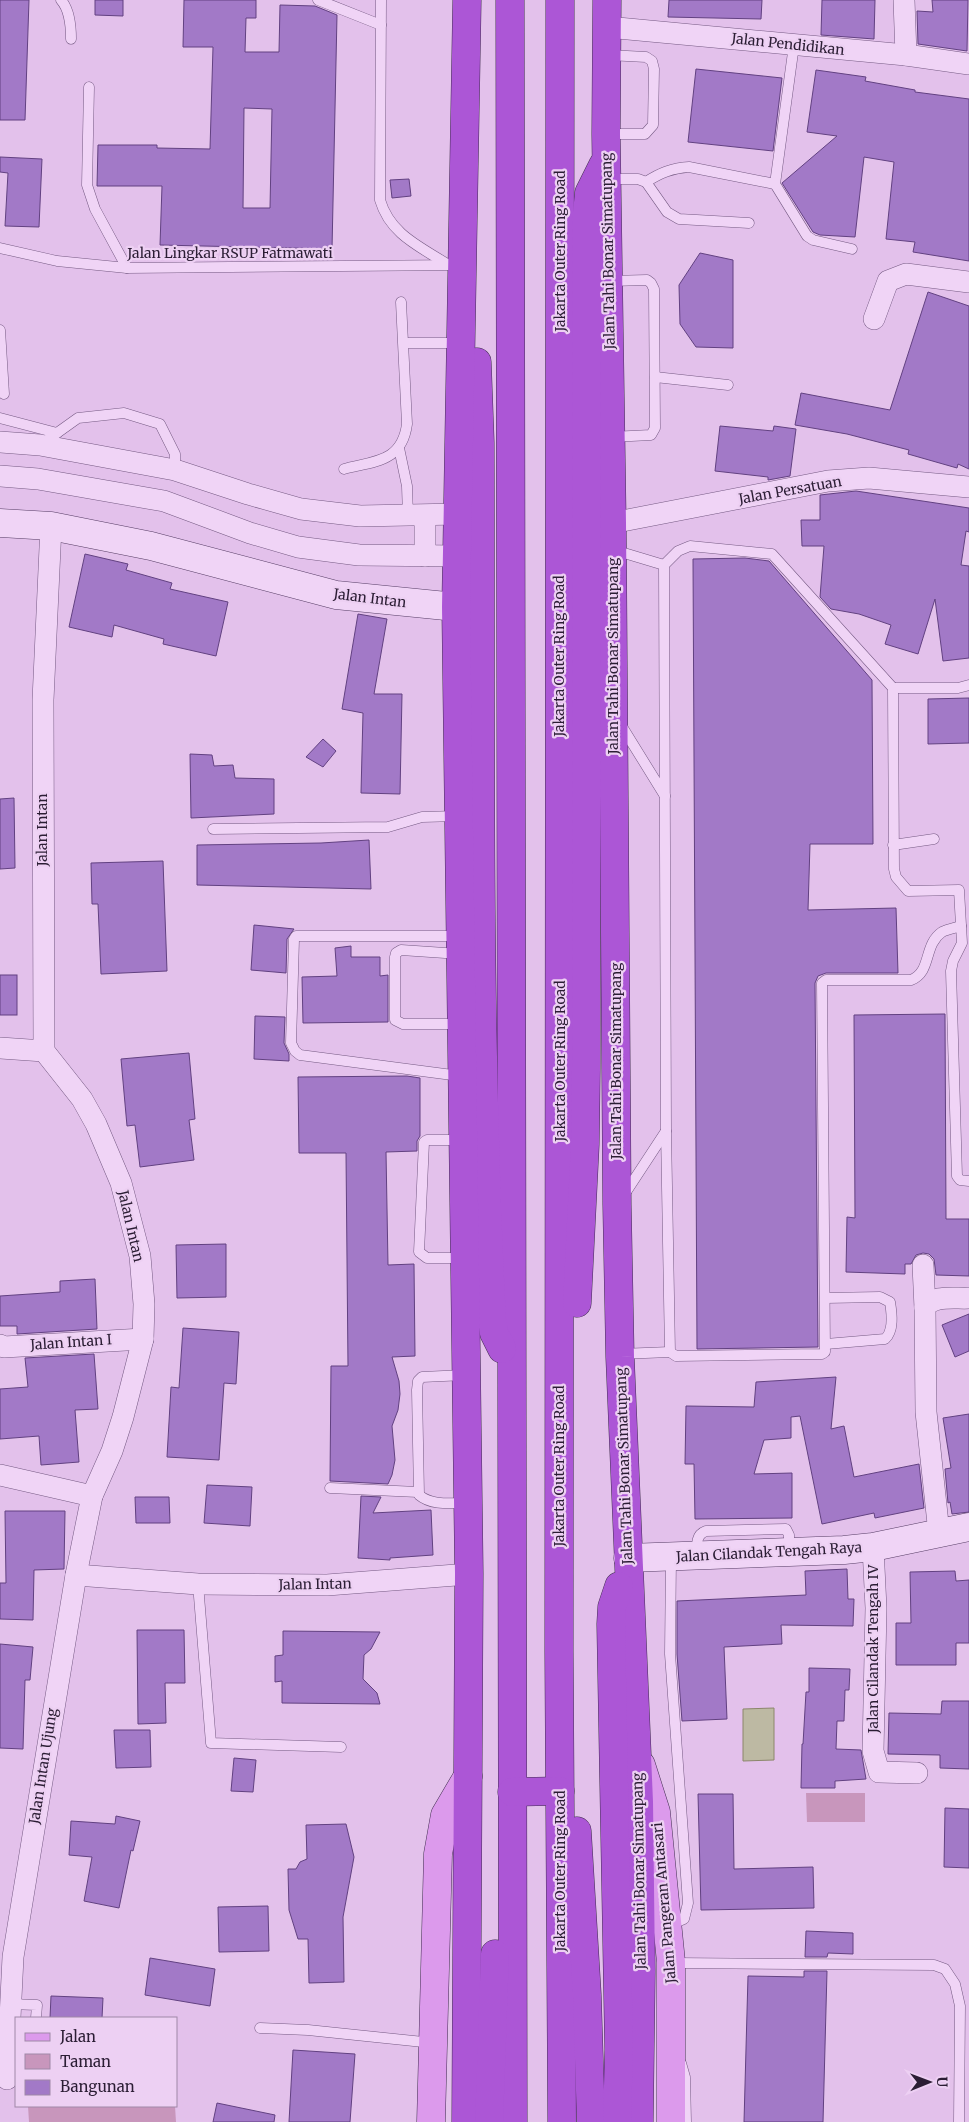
<svg xmlns="http://www.w3.org/2000/svg" width="969" height="2122" viewBox="0 0 969 2122" font-family="Merriweather,serif">
<style>
.green{fill:#c896bc}
.water{fill:#bdb9a3;stroke:#8b866b}
.building{fill:#a279c7;stroke:#624181;fill-rule:evenodd}
.lines{fill:none;stroke-linecap:round;stroke-linejoin:round}
.lane-casing{stroke:#755a83;stroke-width:11}
.street-casing{stroke:#755a83;stroke-width:22}
.secondary-casing{stroke:#563d65;stroke-width:29}
.primary-casing{stroke:#422e51;stroke-width:29}
.highway-casing{stroke:#422e51;stroke-width:29}
.lane{stroke:#f0d4f6;stroke-width:10}
.street{stroke:#f0d4f6;stroke-width:21}
.secondary{stroke:#f0d4f6;stroke-width:28}
.primary{stroke:#dc9aec;stroke-width:28}
.highway{stroke:#ac56d6;stroke-width:28}
.labels{text-anchor:middle;stroke-width:4.5;stroke-linejoin:round;paint-order:stroke}
.street-label{font-size:14px;fill:#2b1d34;stroke:#edd0f3}
</style>
<rect width="100%" height="100%" fill="#e3c1eb"/>
<g class="green">
<polygon points="806,1793 865,1793 865,1822 807,1822"/>
<polygon points="28,2106 175,2106 176,2122 29,2122"/>
</g>
<polygon class="water" points="774,1708 774,1760 743,1761 743,1709"/>
<g class="building">
<polygon points="0,0 29,0 25,120 0,120"/>
<polygon points="95,0 123,0 123,16 95,15"/>
<path d="M 184,0 L 256,0 L 256,18 L 246,18 L 245,52 L 279,52 L 280,5 L 315,6 L 337,15 L 332,249 L 160,245 L 162,186 L 97,186 L 98,145 L 157,145 L 157,148 L 210,149 L 213,47 L 183,47 ZM 244,108 L 272,109 L 270,208 L 243,208 Z"/>
<polygon points="669,0 762,0 761,19 668,17"/>
<polygon points="822,0 875,0 874,39 821,35"/>
<polygon points="932,0 968,0 967,51 918,44 917,11 933,12"/>
<polygon points="696,69 782,78 773,151 688,142"/>
<polygon points="816,70 866,77 865,81 915,90 915,92 969,99 969,261 913,252 915,242 886,239 894,162 864,157 855,237 820,235 813,232 782,183 837,136 807,132"/>
<polygon points="0,157 42,159 39,227 5,226 8,173 0,172"/>
<polygon points="409,179 411,196 392,198 390,180"/>
<polygon points="700,253 733,260 733,348 696,347 680,324 679,285"/>
<polygon points="928,292 969,306 969,469 958,464 957,468 908,454 909,450 847,434 795,425 801,393 890,410"/>
<polygon points="720,426 773,431 774,426 796,429 790,476 768,480 768,477 715,471"/>
<polygon points="856,491 969,508 969,532 966,531 961,565 969,566 969,658 943,661 935,599 918,654 885,644 891,625 859,614 831,609 820,597 824,546 802,546 801,520 820,520 820,495"/>
<polygon points="85,554 128,564 126,570 172,583 170,589 228,602 216,656 163,644 164,639 114,625 112,637 69,627"/>
<polygon points="745,558 769,561 872,680 873,844 810,844 808,910 896,908 898,973 826,973 818,976 815,983 818,1347 697,1349 693,559"/>
<polygon points="358,614 387,619 374,694 402,694 400,794 361,793 363,713 342,709"/>
<polygon points="969,698 969,743 928,744 928,699"/>
<polygon points="323,739 336,751 323,767 306,757"/>
<polygon points="190,754 212,755 214,766 233,765 235,778 274,779 274,814 191,818"/>
<polygon points="14,798 15,868 0,869 0,799"/>
<polygon points="369,840 371,889 197,885 197,845 321,843"/>
<polygon points="163,861 167,971 101,974 98,904 92,904 91,863"/>
<polygon points="254,925 294,929 287,939 286,973 251,970"/>
<polygon points="351,946 351,957 380,957 380,976 388,975 388,1022 303,1023 302,977 337,976 335,948"/>
<rect x="0" y="975" width="17" height="40"/>
<polygon points="945,1014 946,1219 969,1219 969,1276 936,1275 934,1259 929,1254 923,1253 916,1255 911,1264 905,1264 905,1274 846,1272 847,1217 855,1218 854,1015"/>
<polygon points="255,1016 285,1017 284,1043 289,1054 289,1061 254,1059"/>
<polygon points="189,1053 195,1119 189,1120 194,1160 140,1167 135,1125 127,1126 121,1059"/>
<polygon points="407,1076 420,1078 420,1136 417,1141 417,1151 386,1152 388,1265 414,1264 415,1356 392,1357 399,1381 400,1394 398,1410 392,1426 395,1460 392,1475 388,1484 330,1481 331,1366 348,1366 346,1153 299,1153 298,1077"/>
<polygon points="226,1244 226,1297 177,1298 176,1245"/>
<polygon points="95,1279 97,1329 17,1334 17,1326 0,1326 0,1296 60,1292 60,1281"/>
<polygon points="969,1314 969,1351 955,1357 942,1325"/>
<polygon points="183,1328 239,1332 236,1384 224,1383 219,1460 167,1457 171,1387 179,1388"/>
<polygon points="94,1354 98,1409 75,1410 79,1462 41,1465 39,1436 0,1439 0,1389 28,1387 25,1358"/>
<polygon points="836,1377 831,1429 844,1426 854,1477 919,1464 924,1508 875,1518 874,1513 822,1524 800,1416 791,1417 791,1438 764,1440 754,1474 792,1473 792,1518 695,1519 694,1464 685,1464 686,1406 754,1407 756,1382"/>
<polygon points="969,1414 969,1512 952,1514 950,1502 948,1503 945,1469 951,1468 943,1418"/>
<polygon points="207,1485 252,1487 250,1526 204,1523"/>
<polygon points="361,1496 381,1497 373,1513 431,1510 433,1555 390,1558 390,1560 358,1558"/>
<polygon points="135,1497 169,1497 170,1523 136,1523"/>
<polygon points="5,1511 65,1511 64,1569 34,1570 33,1620 0,1619 0,1583 6,1583"/>
<polygon points="847,1569 848,1599 854,1599 853,1626 781,1625 782,1644 724,1647 727,1719 682,1721 677,1654 677,1601 806,1595 805,1571"/>
<polygon points="955,1571 956,1581 969,1580 969,1643 956,1643 956,1665 896,1665 896,1623 911,1623 910,1572"/>
<polygon points="137,1630 184,1630 185,1683 165,1683 166,1723 138,1724"/>
<polygon points="283,1631 380,1632 371,1649 364,1655 363,1679 377,1693 380,1704 282,1703 282,1681 275,1682 275,1656 283,1655"/>
<polygon points="0,1644 33,1647 30,1680 25,1680 23,1749 0,1748"/>
<polygon points="809,1668 850,1669 849,1690 845,1690 844,1721 837,1721 836,1749 861,1750 866,1779 835,1781 835,1788 801,1788 802,1744 803,1744 806,1692 809,1692"/>
<polygon points="942,1701 969,1701 969,1769 940,1768 940,1755 888,1754 889,1713 941,1714"/>
<polygon points="114,1730 150,1730 151,1767 116,1768"/>
<polygon points="234,1758 256,1760 253,1792 231,1791"/>
<polygon points="698,1794 733,1794 734,1869 813,1867 814,1908 701,1910"/>
<polygon points="945,1808 969,1809 969,1868 944,1867"/>
<polygon points="116,1816 140,1821 133,1851 131,1850 119,1908 84,1901 92,1857 69,1855 71,1821 115,1824"/>
<polygon points="346,1824 354,1857 343,1917 344,1982 309,1983 308,1939 298,1939 289,1910 288,1869 296,1869 300,1862 307,1859 306,1825"/>
<polygon points="268,1906 269,1951 219,1952 218,1907"/>
<polygon points="806,1931 853,1933 853,1954 828,1953 827,1957 805,1957"/>
<polygon points="150,1958 215,1969 210,2006 145,1995"/>
<polygon points="804,1971 827,1971 823,2122 744,2122 748,1976 804,1977"/>
<polygon points="51,1996 103,1998 102,2018 50,2018"/>
<polygon points="293,2050 355,2054 350,2122 289,2122"/>
<polygon points="217,2103 275,2115 274,2122 213,2122"/>
</g>
<g class="lines">
<defs>
<g id="lane">
<path d="M 61,0 C 70,10 71,27 71,39"/>
<polyline points="318,0 381,25"/>
<path d="M 381,0 L 380,200 C 390,234 419,246 447,264"/>
<polyline points="794,45 775,184 807,236 813,240 852,249"/>
<polyline points="89,87 87,185 95,209 127,268"/>
<polyline points="608,134 645,134 653,125 654,69 652,61 646,57 608,55"/>
<polyline points="609,179 638,179 646,182 667,212 679,219 749,223"/>
<path d="M 646,182 C 660,173 672,168 689,167 L 775,184"/>
<polyline points="0,248 57,261 127,268 461,265"/>
<polyline points="610,281 647,280 651,283 654,289 655,428 651,435 611,437"/>
<polyline points="0,330 4,394 0,392"/>
<polyline points="404,343 460,343"/>
<polyline points="655,377 728,385"/>
<polyline points="0,418 57,433"/>
<polyline points="43,443 78,418 124,413 160,424 175,454 175,470"/>
<polyline points="399,448 407,486 408,516"/>
<path d="M 344,469 C 375,461 402,462 407,424 L 401,302"/>
<polyline points="614,550 664,565"/>
<polyline points="893,688 958,688 969,685"/>
<polyline points="621,725 665,796"/>
<polyline points="213,829 388,827 422,817 458,816"/>
<polyline points="893,845 934,839"/>
<polyline points="460,936 296,936 294,939 291,1043 295,1051 300,1055 460,1076"/>
<polyline points="460,954 401,950 396,953 395,957 395,1020 403,1024 460,1024"/>
<polyline points="462,1140 427,1140 424,1142 419,1252 427,1258 463,1258"/>
<polyline points="624,1195 666,1131"/>
<path d="M 825,1298 L 880,1297 L 890,1302 C 892,1314 894,1331 885,1339 L 826,1344"/>
<polyline points="670,1352 666,1131 664,565 678,551 690,546 772,554 893,688 894,869 896,877 908,891 959,890 962,943 953,961 951,971 957,1176 960,1180 969,1181"/>
<path d="M 620,1354 L 670,1352 L 676,1356 L 822,1354 L 825,1352 L 822,983 L 826,980 L 911,980 C 932,972 923,945 942,932 C 948,929 955,928 961,926"/>
<path d="M 465,1375 L 422,1377 L 418,1381 L 417,1390 L 419,1495 C 432,1506 451,1503 467,1503"/>
<polyline points="330,1488 418,1492"/>
<path d="M 698,1555 C 697,1545 695,1535 706,1531 L 786,1529 L 789,1535 L 789,1552"/>
<polyline points="198,1584 211,1743 341,1747"/>
<polyline points="668,1926 684,1919 688,1903 670,1654 671,1557"/>
<polyline points="673,1963 934,1965 945,1969 955,1984 960,2006 959,2122"/>
<polyline points="10,2004 37,2005 36,2018"/>
<polyline points="260,2028 308,2030 433,2043"/>
<polyline points="681,2063 685,2077 686,2122"/>
</g>
<g id="street">
<polyline points="904,0 906,55"/>
<polyline points="607,27 906,55 969,64"/>
<polyline points="874,319 888,281 906,274 969,282"/>
<polyline points="0,442 40,445 175,470 248,494 301,509 360,516 458,514"/>
<polyline points="0,476 38,479 164,501 250,533 298,547 359,555 457,556"/>
<polyline points="425,516 425,556"/>
<polyline points="612,523 828,481 869,478 969,487"/>
<polyline points="0,1048 44,1051"/>
<polyline points="923,1265 925,1308"/>
<polyline points="0,1345 4,1347 143,1339"/>
<polyline points="0,1475 92,1496"/>
<path d="M 939,1533 L 926,1412 L 925,1308 C 932,1294 956,1299 969,1298"/>
<polyline points="873,1547 876,1608 873,1751 879,1772 917,1773"/>
<polyline points="76,1575 198,1584 327,1585 469,1574"/>
<polyline points="7,2079 13,1957 76,1575 92,1496 112,1451 123,1417 143,1339 144,1304 140,1256 121,1183 96,1124 82,1099 44,1051 43,700 51,526"/>
</g>
<g id="secondary">
<polyline points="0,523 51,526 151,546 336,595 456,607"/>
<polyline points="628,1558 844,1550 873,1547 969,1527"/>
</g>
<g id="primary">
<polyline points="641,1765 656,1812 671,1962 671,2122"/>
<polyline points="431,2122 438,1854 445,1815 468,1776"/>
</g>
<g id="highway">
<polyline points="510,0 513,2122"/>
<polyline points="560,0 559,1652 562,2122"/>
<polyline points="607,0 606,134 612,523 617,1205 620,1357 639,1802 641,1972 639,2122"/>
<path d="M 477,362 L 480,443 C 481,735 477,1028 492,1320 L 494,1333 L 502,1349"/>
<polyline points="577,1303 585,1144 586,1070 587,213 589,193 603,165"/>
<polyline points="512,1792 560,1791"/>
<polyline points="577,1831 587,1995 591,2122"/>
<polyline points="466,2122 469,1574 456,607 467,0"/>
<polyline points="489,2122 495,1954"/>
<polyline points="617,2122 619,2050 611,1624 612,1607 619,1586"/>
</g>
</defs>
<use href="#lane" class="lane-casing"/>
<use href="#street" class="street-casing"/>
<use href="#secondary" class="secondary-casing"/>
<use href="#primary" class="primary-casing"/>
<use href="#highway" class="highway-casing"/>
<use href="#lane" class="lane"/>
<use href="#street" class="street"/>
<use href="#secondary" class="secondary"/>
<use href="#primary" class="primary"/>
<use href="#highway" class="highway"/>
</g>
<g class="labels">
<g class="street-label">
<text transform="translate(788 44) rotate(6)" y="5">Jalan Pendidikan</text>
<text transform="translate(560 251) rotate(-90)" y="5">Jakarta Outer Ring Road</text>
<text transform="translate(608 251) rotate(-91)" y="5">Jalan Tahi Bonar Simatupang</text>
<text x="230" y="258">Jalan Lingkar RSUP Fatmawati</text>
<text transform="translate(790 490) rotate(-10)" y="5">Jalan Persatuan</text>
<text transform="translate(370 598) rotate(7)" y="5">Jalan Intan</text>
<text transform="translate(559 656) rotate(-90)" y="5">Jakarta Outer Ring Road</text>
<text transform="translate(613 656) rotate(-90)" y="5">Jalan Tahi Bonar Simatupang</text>
<text transform="translate(42 830) rotate(-90)" y="5">Jalan Intan</text>
<text transform="translate(560 1061) rotate(-90)" y="5">Jakarta Outer Ring Road</text>
<text transform="translate(616 1061) rotate(-90)" y="5">Jalan Tahi Bonar Simatupang</text>
<text transform="translate(131 1226) rotate(77)" y="5">Jalan Intan</text>
<text transform="translate(71 1342) rotate(-4)" y="5">Jalan Intan I</text>
<text transform="translate(559 1466) rotate(-90)" y="5">Jakarta Outer Ring Road</text>
<text transform="translate(624 1466) rotate(-92)" y="5">Jalan Tahi Bonar Simatupang</text>
<text transform="translate(769 1552) rotate(-3)" y="5">Jalan Cilandak Tengah Raya</text>
<text transform="translate(315 1584) rotate(-1)" y="5">Jalan Intan</text>
<text transform="translate(873 1649) rotate(-90)" y="5">Jalan Cilandak Tengah IV</text>
<text transform="translate(43 1766) rotate(-81)" y="5">Jalan Intan Ujung</text>
<text transform="translate(560 1871) rotate(-90)" y="5">Jakarta Outer Ring Road</text>
<text transform="translate(639 1871) rotate(-91)" y="5">Jalan Tahi Bonar Simatupang</text>
<text transform="translate(664 1903) rotate(-95)" y="5">Jalan Pangeran Antasari</text>
</g>
</g>
<rect x="15" y="2017" width="162" height="90" fill="#edd0f3" stroke="#9f88a7"/>
<rect x="25" y="2033" width="25" height="8" fill="#dc9aec" stroke="#9f88a7"/>
<text x="60" y="2042" font-size="15" fill="#2b1d34">Jalan</text>
<rect x="25" y="2054" width="25" height="15" fill="#c896bc" stroke="#9f88a7"/>
<text x="60" y="2067" font-size="15" fill="#2b1d34">Taman</text>
<rect x="25" y="2080" width="25" height="15" fill="#a279c7" stroke="#9f88a7"/>
<text x="60" y="2092" font-size="15" fill="#2b1d34">Bangunan</text>
<g transform="translate(929 2082) rotate(89)" stroke="#edd0f3" stroke-width="4" paint-order="stroke">
<path d="M0-4L9 19L0 12L-9 19Z" fill="#2b1d34"/>
<text y="-8" font-size="14" font-weight="bold" text-anchor="middle" fill="#2b1d34">U</text>
</g>
</svg>
